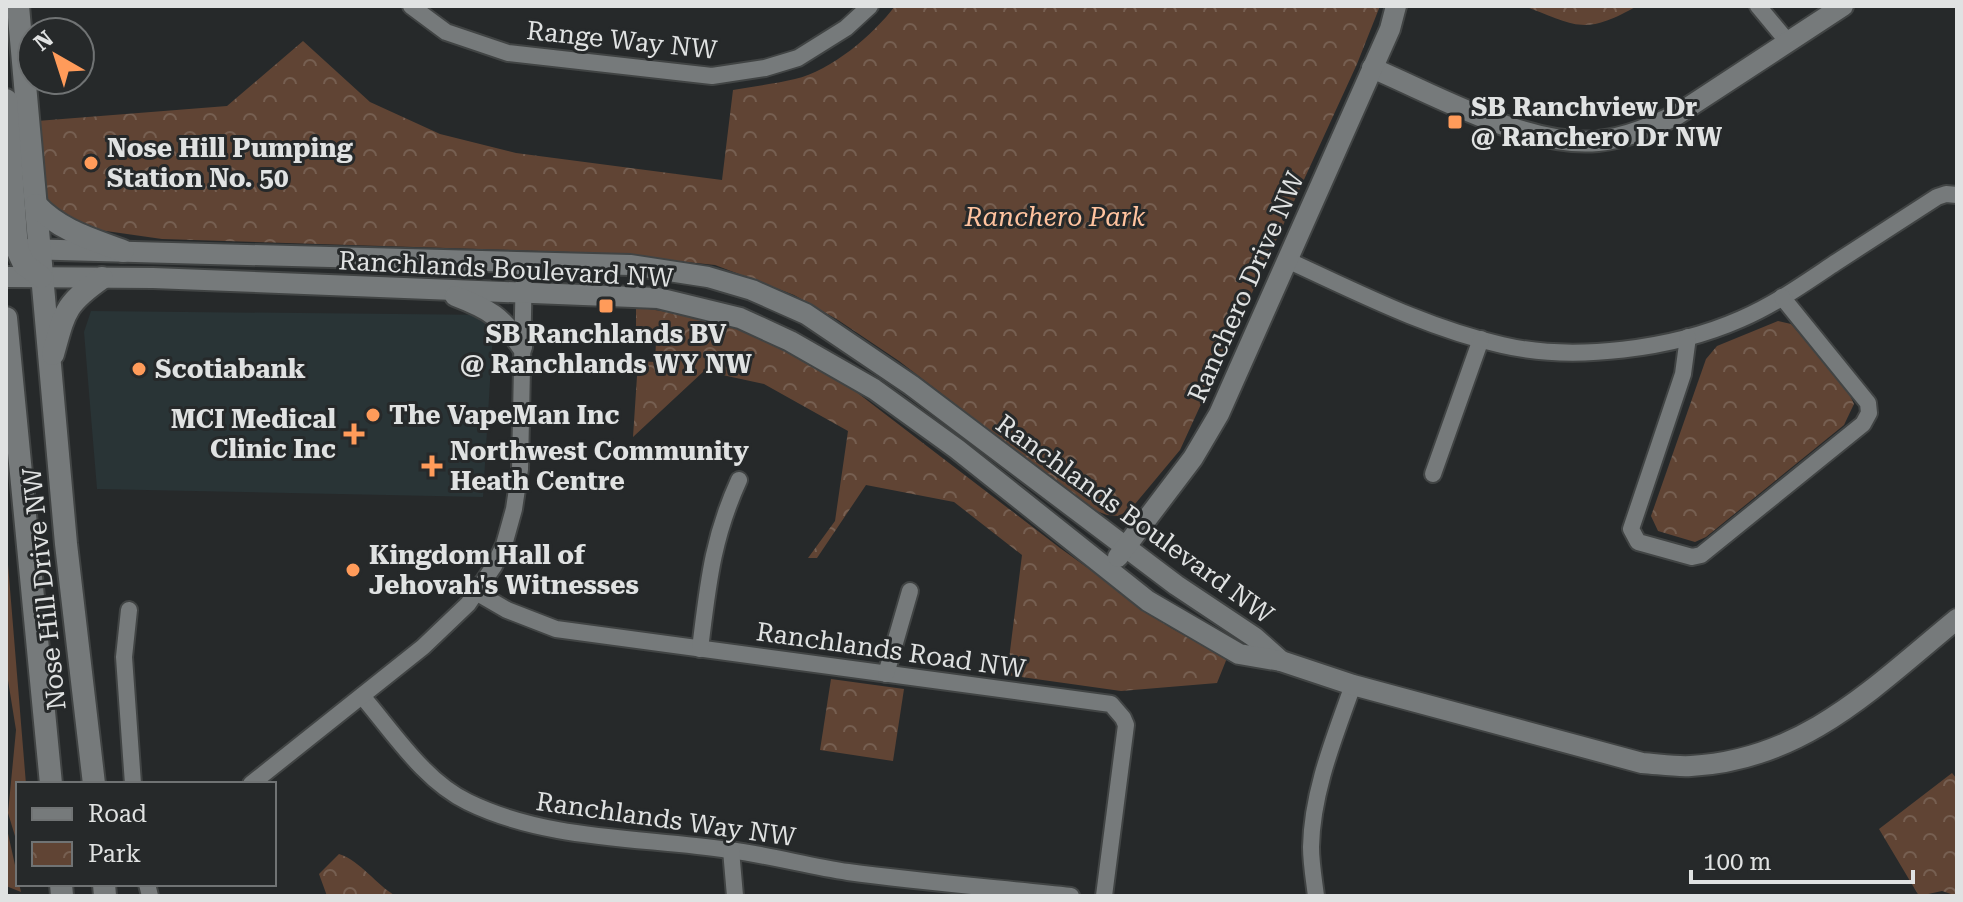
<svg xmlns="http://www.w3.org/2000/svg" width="1963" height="902" viewBox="0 0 1963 902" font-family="'Roboto Serif',serif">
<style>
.built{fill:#293436}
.grass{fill:#604434}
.park{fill:url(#park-crowns)}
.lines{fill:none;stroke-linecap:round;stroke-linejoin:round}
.minor-casing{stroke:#414444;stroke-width:20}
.tertiary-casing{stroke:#414444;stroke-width:24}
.secondary-casing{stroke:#414444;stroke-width:26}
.minor{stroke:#767a7b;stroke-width:16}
.tertiary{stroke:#767a7b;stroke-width:20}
.secondary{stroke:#767a7b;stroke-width:22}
.poi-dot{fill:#ff9b5a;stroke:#26292a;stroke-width:3}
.labels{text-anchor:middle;stroke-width:6;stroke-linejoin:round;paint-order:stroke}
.street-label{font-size:26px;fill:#e0e2e2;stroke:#26292a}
.poi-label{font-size:26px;font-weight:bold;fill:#e0e2e2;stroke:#26292a;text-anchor:start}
.park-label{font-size:26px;font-style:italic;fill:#ffc39f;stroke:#26292a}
</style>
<defs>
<pattern id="park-crowns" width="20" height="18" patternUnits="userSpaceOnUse" patternTransform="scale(2)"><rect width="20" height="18" fill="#604434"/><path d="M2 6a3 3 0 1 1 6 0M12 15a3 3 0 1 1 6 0" fill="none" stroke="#765f51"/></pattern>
</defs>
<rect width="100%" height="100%" fill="#26292a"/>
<polygon class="built" points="91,311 494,315 483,497 97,489 84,332"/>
<g class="grass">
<polygon points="6,540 26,784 18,784 18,846 8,813 16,730 6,668"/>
<polygon points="7,829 21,892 6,886"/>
</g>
<g class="park">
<path d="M 895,6 L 1380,6 L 1357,64 L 1180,450 L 1130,510 L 1118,516 L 1107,515 L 1094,510 L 899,361 L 838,320 L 794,295 L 715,265 L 602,253 L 162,239 L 99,230 L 63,219 L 49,205 L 42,187 L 37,121 L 227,106 L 303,41 L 370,102 L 440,134 L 516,153 L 722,180 L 733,90 C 753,86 775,84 795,79 C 831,71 873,35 895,6 Z"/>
<path d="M 1524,6 L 1637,6 C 1584,36 1577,26 1524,6 Z"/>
<polygon points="636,307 706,318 751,333 805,361 855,391 1060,548 1171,628 1227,658 1217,683 1121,691 1007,675 1022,555 954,502 866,485 817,558 808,558 835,521 848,431 764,384 704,371 633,437 638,361 655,362 656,342 636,340"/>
<polygon points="1778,321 1791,324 1847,389 1854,404 1844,425 1706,537 1695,542 1658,531 1651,516 1706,359 1717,346"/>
<polygon points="831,679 904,689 893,761 820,750"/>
<polygon points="1952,773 1957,779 1957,896 1942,891 1919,896 1879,829"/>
<path d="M 339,854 C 361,861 376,885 396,896 L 327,896 L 319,874 Z"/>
</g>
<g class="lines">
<defs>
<g id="minor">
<polyline points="411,6 446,32 508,53 712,76 765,68 798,58 846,28 870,6"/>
<polyline points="1758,6 1788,42"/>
<path d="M 1287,260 C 1357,292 1426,328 1502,345 C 1574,362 1673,349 1741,319 C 1774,305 1805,283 1835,263 C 1869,241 1903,219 1937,197 L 1946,194 L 1957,195"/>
<polyline points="1688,337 1683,374 1631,529 1638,542 1692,557 1701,555 1863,424 1869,413 1868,403 1782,297"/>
<polyline points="1433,474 1481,339"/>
<polyline points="476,592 507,610 556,629 1111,704 1123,718 1126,725 1104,896"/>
<polyline points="129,610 124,657 133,784"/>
<path d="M 700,649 C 708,585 712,539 739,480"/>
<polyline points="886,674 910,591"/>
<path d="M 362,696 C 393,732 424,781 468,802 C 548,841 643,837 729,850 C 769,855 808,866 848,872 C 922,882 997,888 1071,896"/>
<polyline points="251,784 423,647 468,604 494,566 504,545 514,509 520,469 524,263"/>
<polyline points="731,850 735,896"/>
<polyline points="147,884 150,896"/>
<path d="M 1316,896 C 1314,880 1311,863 1311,847 C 1312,791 1335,736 1353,685"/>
</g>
<g id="tertiary">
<path d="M 1372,68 C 1436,95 1528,148 1598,141 C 1627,138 1652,127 1678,114 L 1843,6"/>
<polyline points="23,249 630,265 708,277 752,290 806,314 911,385 1176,585 1254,637 1281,661"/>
<path d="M 6,277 L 153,278 L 658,298 L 740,318 L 790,341 L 874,389 L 957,449 L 1148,601 L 1239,654 L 1281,661 L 1353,685 L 1642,763 C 1658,764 1675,767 1691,766 C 1804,760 1874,687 1957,619"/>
<path d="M 455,296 C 489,309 502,317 522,347"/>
<polyline points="1118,557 1193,458 1219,414 1390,29 1396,6"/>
</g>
<g id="secondary">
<polyline points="18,6 66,544 94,784"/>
<polyline points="6,100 17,249 24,264 41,277"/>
<path d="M 36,205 C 59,230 91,239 123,251"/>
<polyline points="6,318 51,784"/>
<path d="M 53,354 C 65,311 65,304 102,278"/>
<polyline points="61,884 62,896"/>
<polyline points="104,884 105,896"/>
</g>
</defs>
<use href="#minor" class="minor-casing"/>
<use href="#tertiary" class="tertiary-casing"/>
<use href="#secondary" class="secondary-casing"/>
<use href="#minor" class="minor"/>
<use href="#tertiary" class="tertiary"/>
<use href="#secondary" class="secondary"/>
</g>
<g class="poi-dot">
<rect x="1447" y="114" width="16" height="16" rx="4"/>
<circle cx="91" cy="163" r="8"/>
<rect x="598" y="298" width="16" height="16" rx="4"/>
<circle cx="139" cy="369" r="8"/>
<circle cx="373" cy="415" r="8"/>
<path d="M350 422h8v8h8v8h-8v8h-8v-8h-8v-8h8z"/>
<path d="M428 454h8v8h8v8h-8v8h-8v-8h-8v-8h8z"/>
<circle cx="353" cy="570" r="8"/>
</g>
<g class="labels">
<g class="street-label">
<text transform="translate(622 40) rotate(6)" y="9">Range Way NW</text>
<text transform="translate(506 269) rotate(3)" y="9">Ranchlands Boulevard NW</text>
<text transform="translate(1246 287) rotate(-66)" y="9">Ranchero Drive NW</text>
<text transform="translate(1135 519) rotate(36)" y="9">Ranchlands Boulevard NW</text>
<text transform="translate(44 589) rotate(-96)" y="9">Nose Hill Drive NW</text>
<text transform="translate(891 650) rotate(8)" y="9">Ranchlands Road NW</text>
<text transform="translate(666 819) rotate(8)" y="9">Ranchlands Way NW</text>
</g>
<g class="poi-label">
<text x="1471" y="116">SB Ranchview Dr<tspan x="1471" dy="30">@ Ranchero Dr NW</tspan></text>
<text x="107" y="157">Nose Hill Pumping<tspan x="107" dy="30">Station No. 50</tspan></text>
<text x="606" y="343" text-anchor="middle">SB Ranchlands BV<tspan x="606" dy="30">@ Ranchlands WY NW</tspan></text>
<text x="155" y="378">Scotiabank</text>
<text x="389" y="424">The VapeMan Inc</text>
<text x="336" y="428" text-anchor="end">MCI Medical<tspan x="336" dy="30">Clinic Inc</tspan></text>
<text x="450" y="460">Northwest Community<tspan x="450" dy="30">Heath Centre</tspan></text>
<text x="369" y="564">Kingdom Hall of<tspan x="369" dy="30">Jehovah's Witnesses</tspan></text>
</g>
<g class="park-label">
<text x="1055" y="226">Ranchero Park</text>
</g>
</g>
<rect width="1963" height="902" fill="none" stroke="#e0e2e2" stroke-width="16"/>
<rect x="16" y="782" width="260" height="104" fill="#26292a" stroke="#707374" stroke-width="2"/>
<rect x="32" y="808" width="40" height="12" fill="#767a7b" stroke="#707374" stroke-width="2"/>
<text x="88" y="822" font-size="24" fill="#e0e2e2">Road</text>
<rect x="32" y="842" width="40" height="24" fill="url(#park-crowns)" stroke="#707374" stroke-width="2"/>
<text x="88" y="862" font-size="24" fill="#e0e2e2">Park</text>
<g transform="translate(56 56) rotate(321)"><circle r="38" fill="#26292a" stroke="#707374" stroke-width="2"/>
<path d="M0-6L14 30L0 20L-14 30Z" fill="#ff9b5a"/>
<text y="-12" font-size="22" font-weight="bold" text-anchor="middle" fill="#e0e2e2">N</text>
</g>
<path d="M1691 870v12h222v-12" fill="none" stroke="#e0e2e2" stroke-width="4"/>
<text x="1703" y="870" font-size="24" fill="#e0e2e2" stroke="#26292a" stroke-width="6" paint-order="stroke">100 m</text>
</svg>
